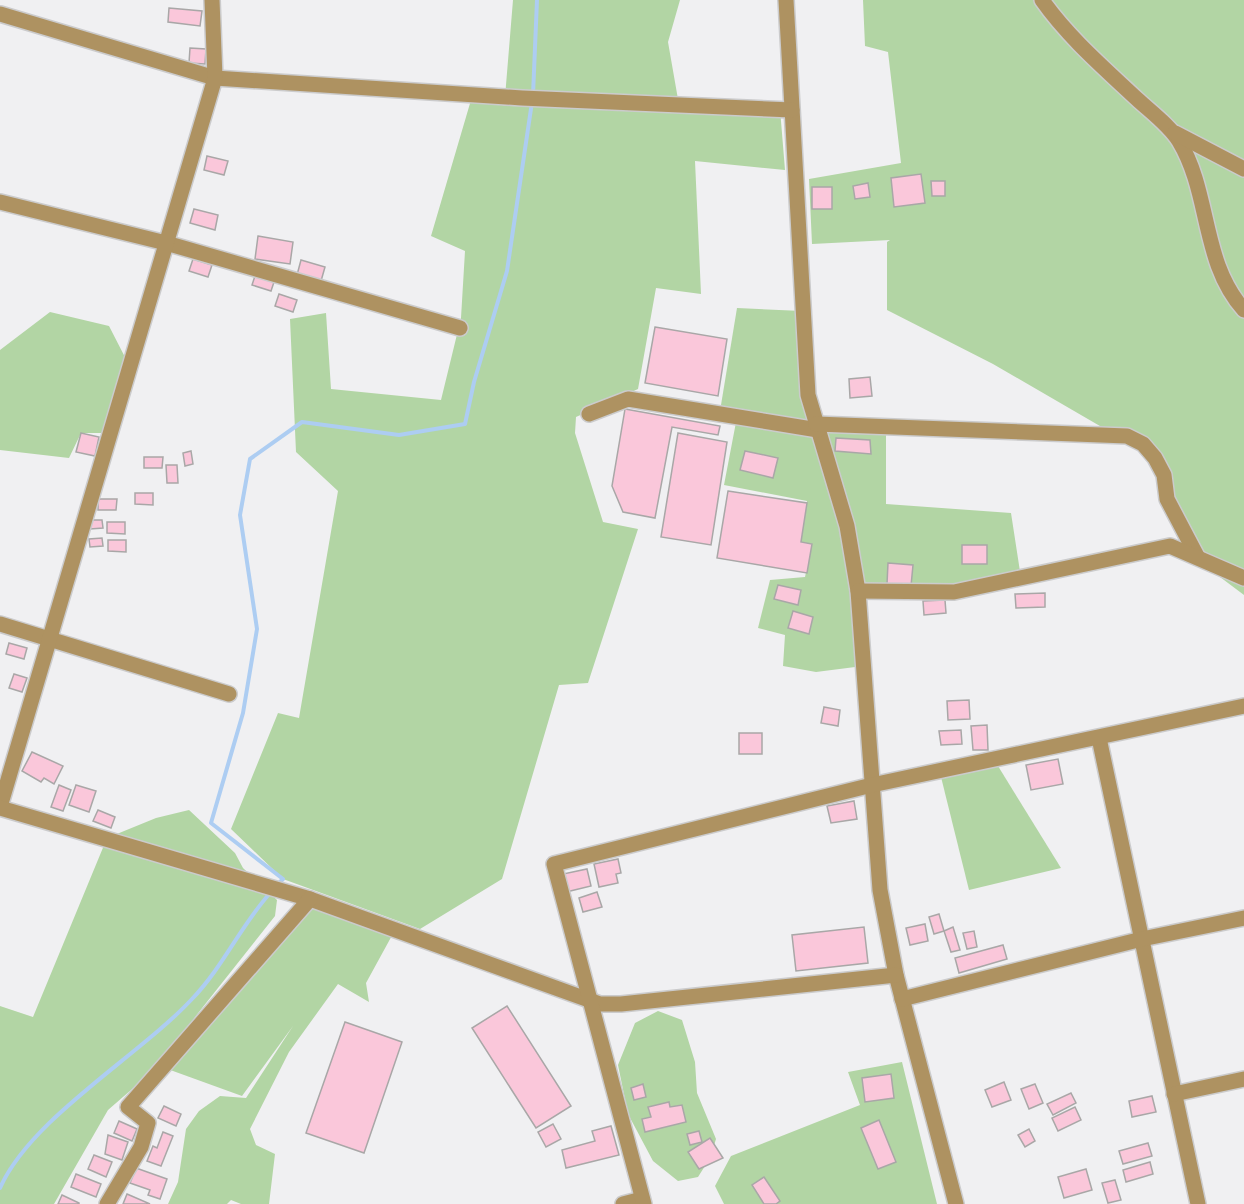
<svg xmlns="http://www.w3.org/2000/svg" width="1244" height="1204" viewBox="0 0 1244 1204" font-family="Inter,sans-serif">
<style>
.green{fill:#b2d5a4}
.lines{fill:none;stroke-linecap:round;stroke-linejoin:round}
.stream{stroke:#adcdf2;stroke-width:4}
.building{fill:#fac7da;stroke:#a9a7a7;stroke-width:1.5}
.minor-casing{stroke:#cbcbcc;stroke-width:18}
.minor{stroke:#ae9261;stroke-width:15}
</style>
<rect width="100%" height="100%" fill="#f0f0f2"/>
<g class="green">
<polygon points="513,0 680,0 668,42 679,105 505,97"/>
<polygon points="863,0 1244,0 1244,595 1188,553 1155,458 993,364 887,310 887,242 890,240 812,244 809,179 901,163 888,52 865,46"/>
<polygon points="471,100 508,106 780,109 785,170 695,161 701,294 656,288 638,389 576,417 575,433 603,522 638,529 588,683 559,685 502,879 420,929 283,879 231,829 278,713 299,718 338,491 296,452 290,319 326,313 331,389 441,400 461,318 465,251 431,236"/>
<polygon points="737,308 802,311 816,424 720,411"/>
<polygon points="50,312 109,326 129,365 109,433 81,433 69,458 0,450 0,350"/>
<polygon points="737,417 818,430 886,421 886,504 1011,513 1021,578 954,592 863,592 848,546 863,666 816,672 783,666 785,635 758,628 770,580 805,577 812,544 801,542 807,501 724,485"/>
<polygon points="998,766 1061,868 969,890 941,777"/>
<polygon points="189,810 235,853 243,868 277,900 275,916 195,1017 183,1042 310,899 395,930 366,983 369,1002 338,984 289,1052 250,1129 256,1145 275,1154 269,1204 241,1204 231,1200 227,1204 168,1204 178,1182 186,1129 199,1111 220,1096 246,1098 293,1026 242,1096 162,1067 177,1050 108,1110 54,1204 0,1204 0,1006 33,1017 107,838 156,818"/>
<polygon points="658,1011 682,1020 695,1062 697,1093 716,1139 710,1158 698,1177 678,1181 653,1161 628,1114 618,1065 635,1023"/>
<polygon points="902,1062 937,1204 724,1204 715,1186 731,1156 860,1105 848,1072"/>
</g>
<g class="lines">
<g class="stream">
<polyline points="533,95 537,0"/>
<polyline points="278,884 283,879 211,823 243,713 257,629 240,515 250,459 302,422 399,435 465,424 474,382 507,271 532,102"/>
<path d="M 0,1188 C 31,1118 139,1056 192,999 C 223,967 241,925 271,892"/>
</g>
</g>
<g class="building">
<polygon points="169,8 202,11 200,26 168,22"/>
<polygon points="190,48 206,49 205,64 189,63"/>
<polygon points="207,156 228,161 224,175 204,170"/>
<polygon points="921,174 925,203 894,207 891,178"/>
<polygon points="931,181 945,181 945,196 932,196"/>
<polygon points="868,183 870,197 855,199 853,186"/>
<rect x="812" y="187" width="20" height="22"/>
<polygon points="194,209 218,215 215,230 190,223"/>
<polygon points="258,236 293,242 290,264 255,259"/>
<polygon points="193,259 212,265 208,277 189,271"/>
<polygon points="301,260 325,267 321,281 297,275"/>
<polygon points="256,273 275,279 271,291 252,285"/>
<polygon points="279,294 297,300 293,312 275,306"/>
<polygon points="655,327 727,339 718,396 645,383"/>
<polygon points="870,377 872,396 850,398 849,379"/>
<polygon points="625,409 720,426 718,435 672,427 655,518 623,512 612,486"/>
<polygon points="81,433 99,437 95,456 76,452"/>
<polygon points="678,433 727,442 711,545 661,537"/>
<polygon points="836,438 870,440 871,454 835,451"/>
<polygon points="191,451 193,464 185,466 183,453"/>
<polygon points="745,451 778,458 773,478 740,470"/>
<polygon points="144,457 163,457 162,468 144,468"/>
<polygon points="166,465 177,465 178,483 167,483"/>
<polygon points="728,491 807,503 801,542 812,544 807,573 717,558"/>
<polygon points="135,493 153,493 153,505 135,504"/>
<polygon points="98,499 117,499 116,510 98,510"/>
<polygon points="89,520 102,520 103,528 90,529"/>
<polygon points="107,522 125,522 125,534 107,533"/>
<polygon points="102,538 103,546 90,547 89,539"/>
<polygon points="108,540 126,540 126,552 108,551"/>
<rect x="962" y="545" width="25" height="19"/>
<polygon points="888,563 913,565 911,586 887,584"/>
<polygon points="778,585 801,590 798,605 774,599"/>
<polygon points="1045,593 1045,607 1016,608 1015,594"/>
<polygon points="945,600 946,613 924,615 923,601"/>
<polygon points="793,611 813,617 809,634 788,628"/>
<polygon points="9,643 27,648 24,659 6,654"/>
<polygon points="14,674 27,678 22,692 9,688"/>
<polygon points="969,700 970,719 948,720 947,701"/>
<polygon points="824,707 840,710 838,726 821,723"/>
<polygon points="987,725 988,750 973,750 971,726"/>
<polygon points="961,730 962,744 941,745 939,731"/>
<rect x="739" y="733" width="23" height="21"/>
<polygon points="32,752 63,766 54,784 44,778 41,782 22,771"/>
<polygon points="1058,759 1063,784 1031,790 1026,765"/>
<polygon points="59,785 71,790 63,811 51,807"/>
<polygon points="76,785 96,791 89,812 69,805"/>
<polygon points="854,801 857,819 831,823 827,806"/>
<polygon points="98,810 115,817 111,828 93,821"/>
<polygon points="618,859 621,873 616,874 618,883 599,887 594,864"/>
<polygon points="587,869 591,886 566,892 563,874"/>
<polygon points="597,892 602,907 583,912 579,898"/>
<polygon points="939,914 944,931 934,934 929,917"/>
<polygon points="925,924 928,941 910,945 906,928"/>
<polygon points="864,927 868,963 796,971 792,935"/>
<polygon points="953,927 960,950 951,952 944,931"/>
<polygon points="974,931 977,947 967,949 963,933"/>
<polygon points="1003,945 1007,959 959,973 955,958"/>
<polygon points="507,1006 571,1106 536,1128 472,1028"/>
<polygon points="345,1022 402,1042 364,1153 306,1133"/>
<polygon points="891,1074 894,1098 865,1102 862,1078"/>
<polygon points="1004,1082 1011,1100 992,1107 985,1090"/>
<polygon points="643,1084 646,1097 634,1100 631,1088"/>
<polygon points="1035,1084 1043,1103 1029,1109 1021,1089"/>
<polygon points="1071,1093 1076,1103 1053,1115 1047,1104"/>
<polygon points="1152,1096 1156,1112 1132,1117 1129,1101"/>
<polygon points="669,1102 670,1107 682,1105 686,1122 645,1132 642,1119 651,1117 648,1107"/>
<polygon points="164,1106 181,1114 176,1126 158,1118"/>
<polygon points="1075,1107 1081,1120 1058,1131 1052,1118"/>
<polygon points="879,1120 896,1162 878,1169 861,1128"/>
<polygon points="119,1121 137,1129 132,1141 114,1133"/>
<polygon points="553,1124 561,1139 546,1147 538,1132"/>
<polygon points="611,1126 619,1155 566,1168 562,1150 595,1141 592,1131"/>
<polygon points="1029,1129 1035,1141 1025,1147 1018,1135"/>
<polygon points="699,1131 702,1142 690,1145 687,1134"/>
<polygon points="163,1132 173,1136 161,1166 147,1161 153,1146 157,1148"/>
<polygon points="108,1135 128,1142 122,1160 105,1154"/>
<polygon points="710,1138 723,1158 699,1169 688,1152"/>
<polygon points="1148,1143 1152,1156 1123,1164 1119,1151"/>
<polygon points="94,1155 112,1162 106,1177 88,1169"/>
<polygon points="1150,1162 1153,1174 1126,1182 1123,1170"/>
<polygon points="136,1168 167,1179 160,1199 148,1195 150,1190 130,1183"/>
<polygon points="1086,1169 1092,1190 1064,1198 1058,1177"/>
<polygon points="76,1174 101,1184 96,1197 71,1187"/>
<polygon points="764,1177 780,1201 776,1204 764,1204 752,1185"/>
<polygon points="1115,1180 1121,1200 1108,1203 1102,1183"/>
<polygon points="127,1194 150,1204 123,1204"/>
<polygon points="62,1195 79,1203 79,1204 58,1204"/>
</g>
<g class="lines">
<defs>
<g id="minor">
<polyline points="786,0 808,395 847,526 858,591 880,890 896,975 956,1204"/>
<path d="M 1042,0 C 1068,37 1104,68 1137,99 C 1151,112 1169,125 1179,141 C 1211,194 1201,262 1244,310"/>
<polyline points="0,14 215,78 522,98 792,110"/>
<polyline points="1175,133 1244,169"/>
<polyline points="0,202 166,243 460,328"/>
<polyline points="589,414 628,399 818,430"/>
<polyline points="816,424 1127,436 1143,444 1155,458 1164,475 1167,499 1197,556"/>
<polyline points="858,591 954,592 1170,546 1244,578"/>
<polyline points="0,624 229,694"/>
<polyline points="1099,738 1198,1204"/>
<polyline points="0,807 215,78 212,0"/>
<polyline points="0,808 310,899 600,1004 621,1004 896,975"/>
<polyline points="902,999 1142,939 1244,918"/>
<polyline points="1174,1094 1244,1079"/>
<polyline points="107,1204 141,1147 148,1123 128,1107 310,899"/>
<polyline points="623,1204 642,1199"/>
<polyline points="644,1204 554,864 872,785 1244,706"/>
</g>
</defs>
<use href="#minor" class="minor-casing"/>
<use href="#minor" class="minor"/>
</g>
</svg>
